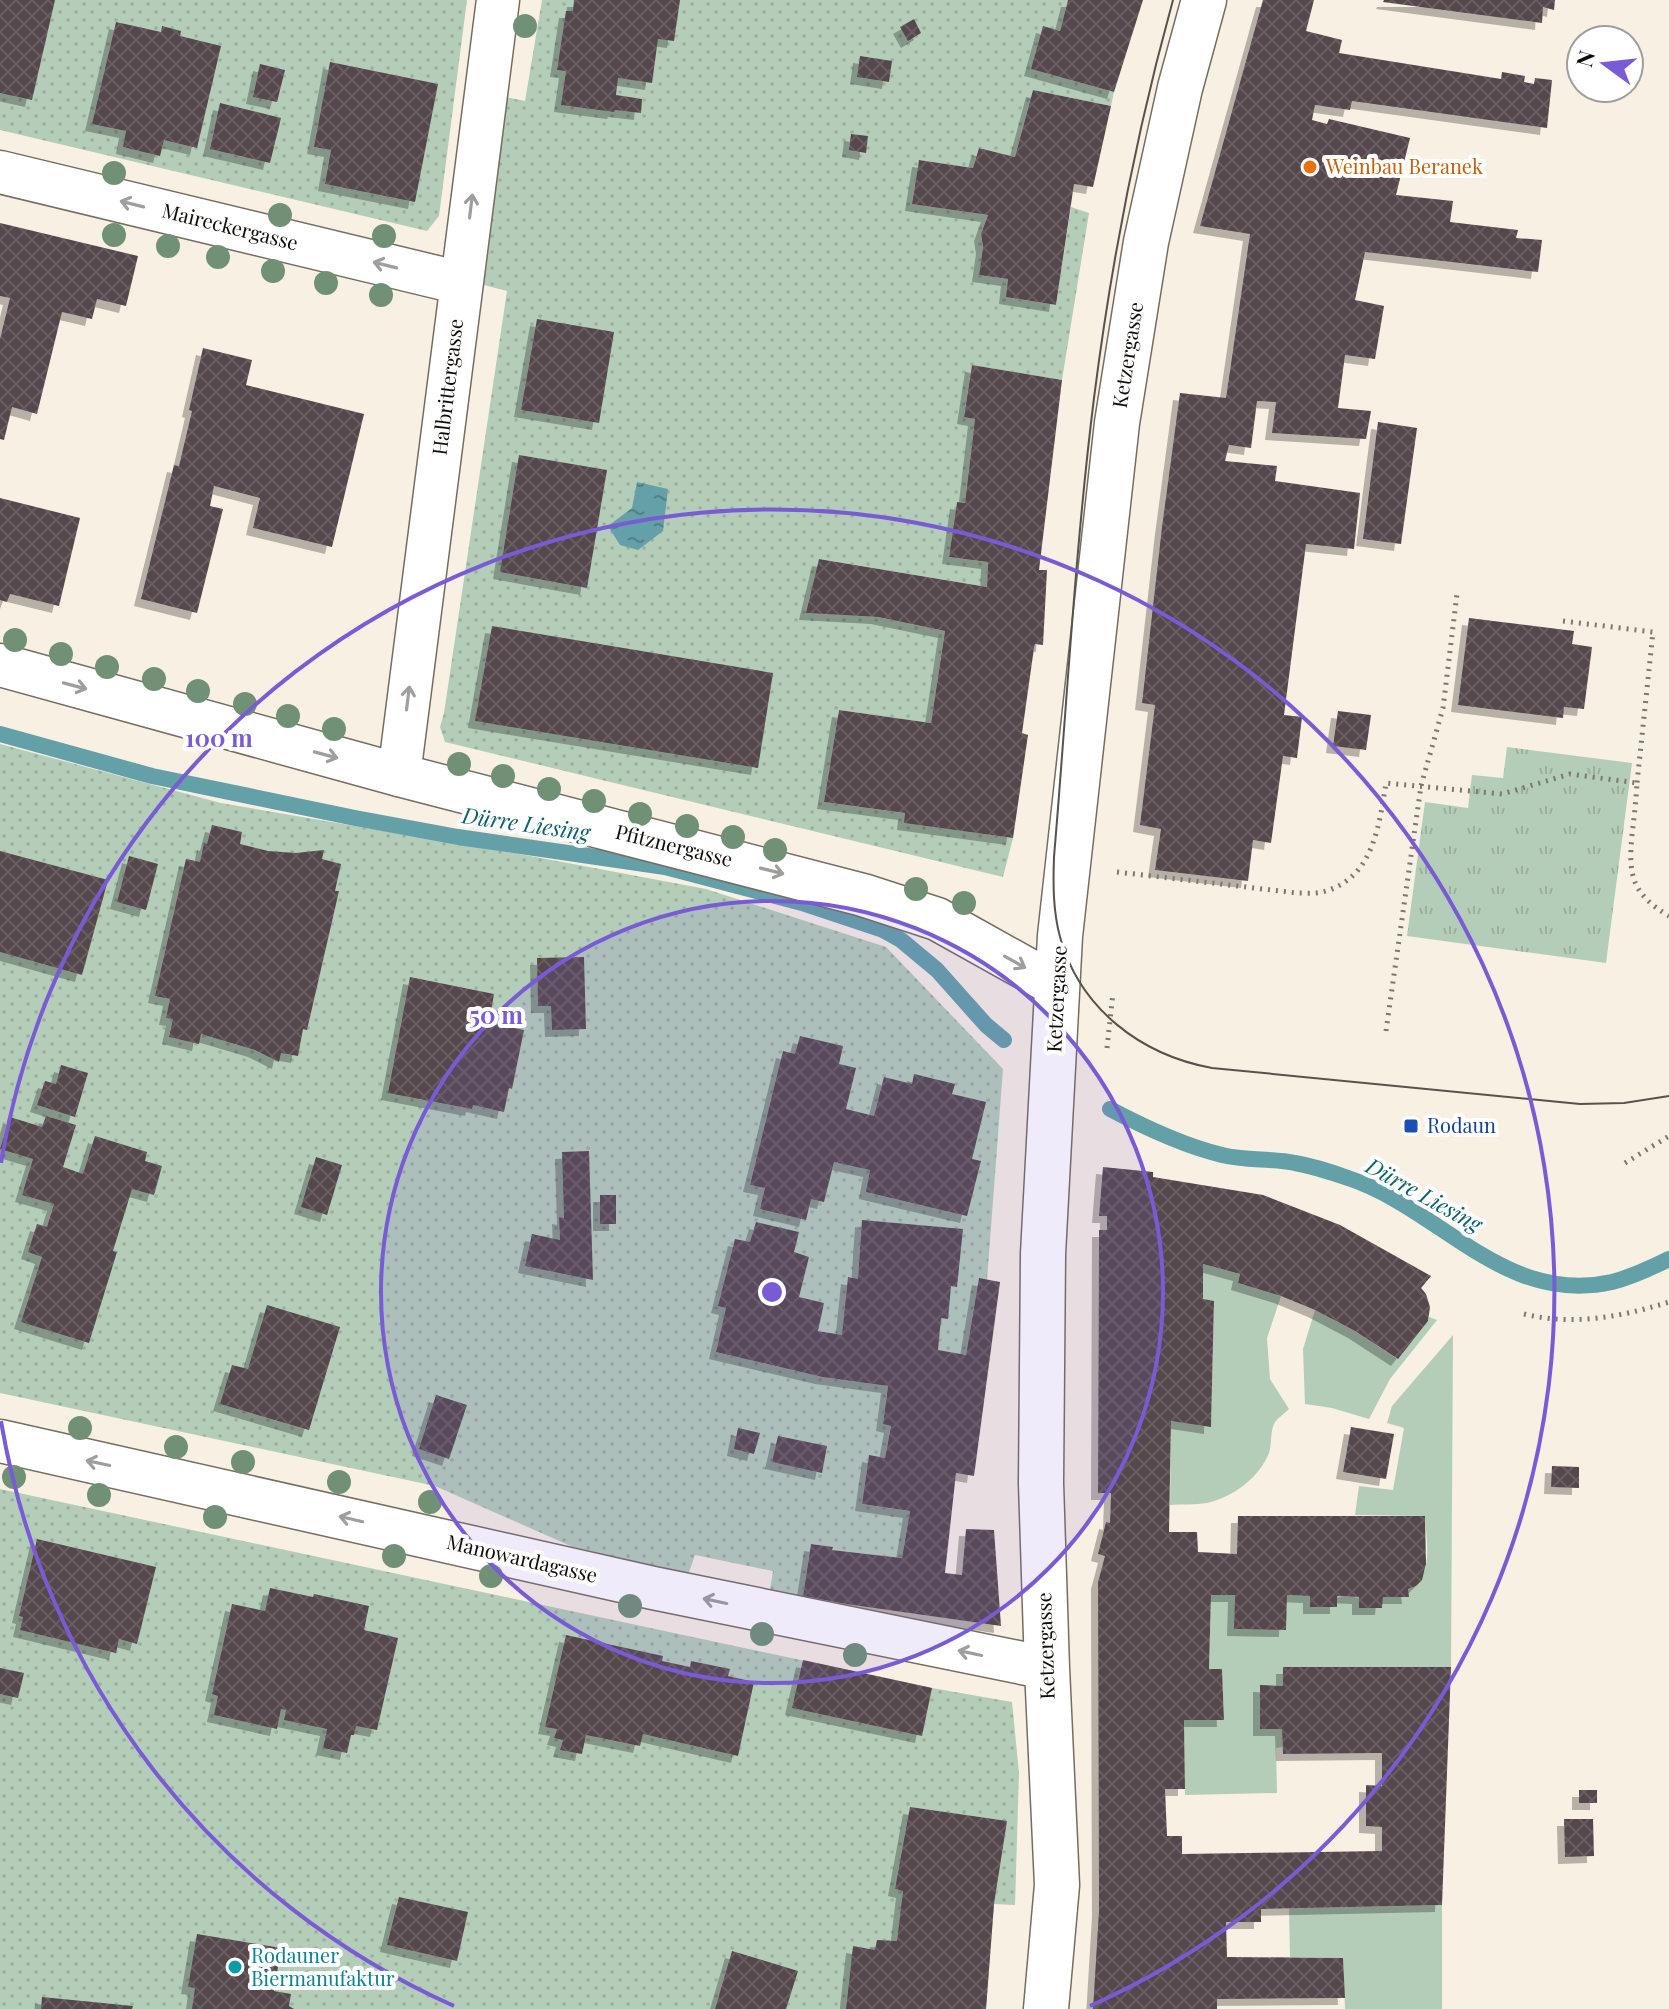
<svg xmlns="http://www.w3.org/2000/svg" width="1669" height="2009" viewBox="0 0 1669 2009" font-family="'Playfair Display',serif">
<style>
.grass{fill:#b4cdb8}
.park{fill:url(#park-tufts)}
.garden{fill:url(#garden-dots)}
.water{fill:url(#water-ripples)}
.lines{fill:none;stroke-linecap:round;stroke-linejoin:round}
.stream{stroke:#64a0a7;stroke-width:16}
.building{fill:url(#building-cross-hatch);filter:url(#shadow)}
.street-casing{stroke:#746d62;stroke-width:45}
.secondary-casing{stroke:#746d62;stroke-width:47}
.path{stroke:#7c776f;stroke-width:5;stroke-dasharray:2 6;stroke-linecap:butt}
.street{stroke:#fff;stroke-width:42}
.secondary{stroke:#fff;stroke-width:44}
.tram{stroke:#57524c;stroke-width:2}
.tree{fill:#709176}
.oneway{stroke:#9f9e9d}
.ring{fill:none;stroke:#795bd6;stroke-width:4}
.food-dot{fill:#e8710a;stroke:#fff;stroke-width:3}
.transit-dot{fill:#1a4fb4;stroke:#fff;stroke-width:3}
.culture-dot{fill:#0f9aa8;stroke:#fff;stroke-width:3}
.labels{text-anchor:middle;stroke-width:8;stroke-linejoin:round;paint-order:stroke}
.food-label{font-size:20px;fill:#c56008;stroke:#fff;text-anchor:start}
.street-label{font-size:20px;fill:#100d09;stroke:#fff}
.transit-label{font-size:20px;fill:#164399;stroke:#fff;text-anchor:start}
.culture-label{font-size:20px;fill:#0d838f;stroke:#fff;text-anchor:start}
.water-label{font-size:22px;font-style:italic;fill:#0a616a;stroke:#fff}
.centre{fill:#795bd6;stroke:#fff;stroke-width:4}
.ring-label{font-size:24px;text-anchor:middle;font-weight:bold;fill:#795bd6;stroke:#fff;stroke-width:8;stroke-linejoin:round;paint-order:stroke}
</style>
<defs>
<pattern id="park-tufts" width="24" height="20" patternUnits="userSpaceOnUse" patternTransform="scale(2)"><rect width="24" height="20" fill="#b4cdb8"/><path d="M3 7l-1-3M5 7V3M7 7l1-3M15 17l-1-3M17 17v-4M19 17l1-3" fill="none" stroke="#9aaf9d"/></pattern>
<pattern id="garden-dots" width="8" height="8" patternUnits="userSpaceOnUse" patternTransform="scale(2)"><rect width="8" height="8" fill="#b4cdb8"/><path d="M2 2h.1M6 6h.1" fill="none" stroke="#9aaf9d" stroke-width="1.8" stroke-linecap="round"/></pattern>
<pattern id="water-ripples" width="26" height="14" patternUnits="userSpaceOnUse" patternTransform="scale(2)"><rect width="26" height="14" fill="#64a0a7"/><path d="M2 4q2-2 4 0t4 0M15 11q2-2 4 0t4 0" fill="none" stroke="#518186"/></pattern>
<pattern id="building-cross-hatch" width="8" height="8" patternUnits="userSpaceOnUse" patternTransform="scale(2)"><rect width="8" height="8" fill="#54474c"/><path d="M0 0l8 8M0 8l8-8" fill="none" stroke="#685d61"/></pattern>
<filter id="shadow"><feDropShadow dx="-7" dy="7" stdDeviation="0" flood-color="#0004"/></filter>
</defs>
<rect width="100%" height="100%" fill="#f8f0e3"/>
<g class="grass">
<path d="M 1203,1264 L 1240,1274 L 1238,1283 L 1281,1296 L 1267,1338 L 1270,1379 L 1289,1409 C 1285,1413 1278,1418 1275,1422 C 1270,1430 1272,1444 1269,1453 C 1259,1478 1233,1497 1207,1503 C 1195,1505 1182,1504 1170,1505 L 1171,1421 L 1211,1426 L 1214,1302 L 1203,1299 Z"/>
<polygon points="1315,1310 1355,1331 1397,1359 1428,1321 1429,1317 1437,1320 1390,1379 1369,1419 1332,1408 1305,1404 1303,1349"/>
<path d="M 1453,1335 L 1451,1667 L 1283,1667 L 1283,1686 L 1260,1686 L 1260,1728 L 1282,1729 L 1283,1747 L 1276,1748 L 1277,1793 L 1185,1795 L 1184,1720 L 1224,1719 L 1222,1669 L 1209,1669 L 1211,1595 L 1235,1595 L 1235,1629 L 1285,1630 L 1287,1595 L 1310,1596 L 1310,1607 C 1343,1594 1350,1592 1382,1608 L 1383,1597 L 1408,1597 L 1408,1589 C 1435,1578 1426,1540 1425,1516 L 1355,1515 L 1359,1486 L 1393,1490 L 1404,1428 L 1387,1423 L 1392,1406 Z"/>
<polygon points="1442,1905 1442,2009 1345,2009 1343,1958 1290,1957 1289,1908"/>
</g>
<polygon class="park" points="1507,747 1632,763 1606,963 1407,936 1425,802 1468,808 1472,775 1503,778"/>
<g class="garden">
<polygon points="0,0 467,0 439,216 427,231 0,130"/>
<polygon points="542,0 1068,0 1060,31 1043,27 1032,69 1114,92 1111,106 1033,90 1015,157 979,148 973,168 919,160 912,203 988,215 981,234 983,247 979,275 1008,279 1007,297 1056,305 1071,207 1089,213 1062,380 972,365 964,416 975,419 965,503 957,502 949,557 988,562 987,587 820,559 807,613 878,617 945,631 931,723 839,710 824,802 905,813 905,823 1013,838 1003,877 445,742 440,727 444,713 507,291 476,283 500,96 525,101"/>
<polygon points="0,744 221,803 525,855 706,889 886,947 1003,1069 987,1280 979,1279 966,1355 832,1334 727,1308 717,1352 822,1377 888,1386 883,1424 891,1426 885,1458 869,1456 862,1504 910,1511 902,1558 832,1550 832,1547 811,1544 803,1596 770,1590 773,1571 695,1555 688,1575 573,1547 435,1486 0,1393"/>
<polygon points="0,1489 932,1688 1012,1702 1019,1773 1015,1905 994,1904 986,2009 0,2009"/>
</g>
<polygon class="water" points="637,482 668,489 663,531 638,550 620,545 608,526 632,508"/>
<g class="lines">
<g class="stream">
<polyline points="0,734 152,776 355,818 458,837 665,867 802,903 883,930 901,940 937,970 986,1025 1004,1040"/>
<path d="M 1110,1109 C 1144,1127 1185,1146 1222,1155 C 1246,1161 1271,1158 1295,1163 C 1312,1166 1331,1172 1348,1178 C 1440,1208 1504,1306 1612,1282 C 1632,1277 1651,1268 1669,1259"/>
</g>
</g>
<g class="building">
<polygon points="0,0 55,0 32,100 0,93"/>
<polygon points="574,0 680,0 674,41 658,39 652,83 618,78 616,95 642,99 641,113 615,110 614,112 561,105 566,71 557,70 566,11 573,11"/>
<polygon points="1068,0 1143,0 1114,92 1031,69 1043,26 1060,31"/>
<polygon points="1263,0 1314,0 1306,31 1342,40 1339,53 1501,79 1502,72 1525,76 1524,82 1534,84 1535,78 1552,80 1547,128 1352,101 1350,110 1315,105 1312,120 1327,124 1329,119 1410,138 1396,195 1453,201 1450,222 1518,230 1516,238 1542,240 1538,272 1365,252 1355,300 1384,306 1375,359 1345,355 1338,408 1371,411 1366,439 1272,433 1276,402 1257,401 1251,448 1229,445 1225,461 1277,466 1275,481 1360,493 1354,549 1306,544 1284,715 1302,717 1297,758 1283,756 1271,843 1253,840 1248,881 1155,870 1161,829 1140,825 1155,705 1142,703 1162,527 1180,393 1226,398 1250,234 1200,226"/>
<polygon points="1384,0 1555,0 1554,10 1543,7 1542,23 1383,2"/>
<polygon points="914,19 921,33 908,41 900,27"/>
<polygon points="116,22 161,32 162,26 181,31 180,36 221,46 197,148 164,140 160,156 123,147 126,131 92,124"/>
<polygon points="860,56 892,61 889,82 857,77"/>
<polygon points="330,62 438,84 415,202 325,184 331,150 314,147"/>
<polygon points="260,64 285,70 277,102 253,97"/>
<polygon points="1033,90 1111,106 1093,187 1074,184 1056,305 1006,297 1008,279 979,275 983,247 981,234 988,215 912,204 919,160 973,168 979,148 1015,157"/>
<polygon points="220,103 281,118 270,163 210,149"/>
<polygon points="851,134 868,136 866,153 849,150"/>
<polygon points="0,223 138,256 126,306 97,299 92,319 62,312 37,414 12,407 4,440 0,439 0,339 10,298 0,296"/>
<polygon points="537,319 614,332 599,423 521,410"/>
<polygon points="203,348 252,360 246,385 364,414 332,547 253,528 260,498 214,486 210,506 223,509 197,613 141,599 174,465 179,466 192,411 189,410"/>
<polygon points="972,365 1062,380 1039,570 1047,570 1043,645 1035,644 1034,648 1022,733 1028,735 1013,838 904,823 905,813 824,802 839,710 931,723 945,631 878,617 806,613 819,559 987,587 988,562 949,557 957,502 965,503 975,419 964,417"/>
<polygon points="1378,422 1417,428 1401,544 1363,539"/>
<polygon points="519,455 607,470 587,588 500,572"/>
<polygon points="0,498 80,518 59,606 10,594 7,602 0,600"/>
<polygon points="1469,618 1574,631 1572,644 1592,647 1584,709 1564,707 1563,718 1458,705"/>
<polygon points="492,626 773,673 758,768 475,721"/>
<polygon points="1338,711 1371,715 1366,750 1333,746"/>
<polygon points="212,825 242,832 240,844 268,851 296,853 324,850 322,859 341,864 335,891 339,891 307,1030 303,1029 298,1056 281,1053 279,1062 255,1050 201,1034 199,1044 169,1037 173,1019 166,1018 170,999 155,996 186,859 200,862 204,843 207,844"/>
<polygon points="0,851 108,880 82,975 0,952"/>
<polygon points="129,856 158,864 146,910 117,902"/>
<polygon points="584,957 586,1029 552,1030 551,1006 538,1006 537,958"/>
<polygon points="410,977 494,994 489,1023 524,1030 512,1089 509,1088 504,1112 473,1105 472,1109 388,1093"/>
<polygon points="800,1036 843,1046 839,1064 856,1068 846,1109 874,1116 884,1077 912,1084 914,1074 955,1084 952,1094 986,1102 972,1159 981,1161 967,1216 866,1192 870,1170 834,1162 824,1202 811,1199 806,1220 760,1209 765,1188 750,1185 783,1051 795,1054"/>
<polygon points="61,1065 88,1073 75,1117 37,1105 45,1081 56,1084"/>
<polygon points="46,1116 76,1125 63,1167 83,1174 95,1136 147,1152 145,1161 162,1166 154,1195 132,1189 113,1251 117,1252 89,1343 21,1322 42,1257 28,1252 37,1224 47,1227 54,1204 22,1195 33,1159 0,1149 10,1117 42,1127"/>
<polygon points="589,1151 593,1280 525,1266 532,1234 560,1240 559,1217 564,1218 562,1152"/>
<polygon points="316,1157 342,1165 327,1215 301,1207"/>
<polygon points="1103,1167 1153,1172 1153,1177 1263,1195 1340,1225 1431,1276 1421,1288 1426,1294 1430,1307 1428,1321 1398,1359 1355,1331 1315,1310 1281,1296 1238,1283 1240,1274 1203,1264 1203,1299 1214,1301 1211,1427 1171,1421 1169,1532 1197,1532 1198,1552 1237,1554 1238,1516 1425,1516 1426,1564 1422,1580 1416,1586 1408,1589 1409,1597 1383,1597 1382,1608 1359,1608 1359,1597 1337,1596 1337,1607 1310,1607 1310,1596 1287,1595 1286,1630 1234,1629 1235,1595 1211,1595 1209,1669 1222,1669 1224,1720 1184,1720 1185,1789 1165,1789 1167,1836 1182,1836 1182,1854 1382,1851 1382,1827 1366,1826 1366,1785 1382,1786 1382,1753 1283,1754 1282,1729 1260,1729 1260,1685 1283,1686 1283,1667 1451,1667 1442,1905 1261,1909 1261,1922 1226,1922 1227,1957 1343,1958 1345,1998 1217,1999 1217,2009 1093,2009 1099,1910 1098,1582 1105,1556 1098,1554 1106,1522 1110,1523 1111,1493 1098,1493 1099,1230 1107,1230 1107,1216 1099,1216"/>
<rect x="600" y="1195" width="16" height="29"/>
<polygon points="862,1220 963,1229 957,1287 951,1286 948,1319 941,1318 938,1350 966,1355 979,1278 1000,1282 974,1476 956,1473 945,1573 962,1575 966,1529 994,1530 1001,1626 846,1604 803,1596 811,1544 833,1547 832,1550 902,1558 910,1511 862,1504 869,1455 885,1458 891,1426 883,1424 888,1386 822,1377 716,1352 726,1308 718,1306 735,1239 750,1242 756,1222 799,1232 794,1252 809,1257 799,1297 824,1303 818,1331 842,1335 848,1277 858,1279"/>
<polygon points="267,1305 340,1327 309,1430 220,1404 232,1365 248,1369"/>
<polygon points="436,1395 467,1405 449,1459 419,1449"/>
<polygon points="1351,1427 1394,1434 1386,1479 1343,1472"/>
<polygon points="738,1428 760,1433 754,1454 734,1449"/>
<polygon points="778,1436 827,1446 822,1473 772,1462"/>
<polygon points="1552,1466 1579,1467 1579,1488 1551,1487"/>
<polygon points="37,1539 156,1567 137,1644 119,1639 116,1653 20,1630 23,1617 19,1616"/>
<polygon points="270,1588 313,1597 314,1594 369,1606 364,1630 398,1638 377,1730 356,1726 354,1735 351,1735 347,1753 323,1748 327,1729 284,1720 286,1710 281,1709 277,1729 214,1715 218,1696 212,1694 232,1604 265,1611"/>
<polygon points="566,1635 663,1656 662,1661 690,1667 691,1661 730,1669 728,1676 754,1682 738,1756 643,1734 640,1746 586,1735 582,1754 560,1750 563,1740 554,1738 557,1729 545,1727"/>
<polygon points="803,1660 932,1688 922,1736 792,1708"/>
<polygon points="0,1668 24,1673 18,1698 0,1694"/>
<rect x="1579" y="1790" width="18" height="13"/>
<polygon points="910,1807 1007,1821 994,1904 986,2009 846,2009 853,1946 875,1950 877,1940 897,1941 903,1891 895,1889"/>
<polygon points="1564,1819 1593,1819 1594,1856 1565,1857"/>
<polygon points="399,1897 468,1912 457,1961 387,1945"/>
<polygon points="197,1934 281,1948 274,1991 291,1994 289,2006 294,2009 192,2009 195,1988 188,1987"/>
<polygon points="732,1951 798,1971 786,2009 715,2009"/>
<polygon points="42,1997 133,2006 132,2009 41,2009"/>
</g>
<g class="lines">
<defs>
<g id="street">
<polyline points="0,172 461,283"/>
<polyline points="0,665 399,775 863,895 937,919 1057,986"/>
<polyline points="399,775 498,0"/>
<polyline points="0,1441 653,1588 1047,1668"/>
</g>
<polyline id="secondary" points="1046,2009 1057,1885 1047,1668 1041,1483 1043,1254 1060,936 1117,423 1146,242 1180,88 1204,0"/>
</defs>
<use href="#street" class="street-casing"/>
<use href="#secondary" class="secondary-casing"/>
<g class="path">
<polyline points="1563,621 1653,632 1637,783"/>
<path d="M 1117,872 L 1297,893 C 1305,893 1314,894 1322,892 C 1373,880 1379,826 1386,783 L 1502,794 L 1570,774 L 1637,783 C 1636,801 1634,818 1632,835 C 1628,875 1632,894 1669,916"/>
<polyline points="1386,1031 1421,786 1443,708 1457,594"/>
<polyline points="1107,1048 1113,993"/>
<polyline points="1625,1163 1669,1136"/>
<path d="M 1524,1314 C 1573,1326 1621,1317 1669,1302"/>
</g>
<use href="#street" class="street"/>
<use href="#secondary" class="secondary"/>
<path class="tram" d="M 1173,0 C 1137,130 1111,264 1094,398 C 1075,550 1067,704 1054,857 C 1053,884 1053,911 1060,937 C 1080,1009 1141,1055 1212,1068 L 1580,1104 L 1624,1103 L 1669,1096"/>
</g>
<g class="tree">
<circle cx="525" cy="26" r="12"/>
<circle cx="114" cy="173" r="12"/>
<circle cx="280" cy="215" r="12"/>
<circle cx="114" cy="235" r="12"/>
<circle cx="384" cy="236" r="12"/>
<circle cx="168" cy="246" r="12"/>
<circle cx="218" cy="257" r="12"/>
<circle cx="273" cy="271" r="12"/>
<circle cx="326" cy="283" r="12"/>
<circle cx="381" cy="295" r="12"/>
<circle cx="15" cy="640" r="12"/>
<circle cx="61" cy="654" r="12"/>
<circle cx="107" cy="667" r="12"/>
<circle cx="154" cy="679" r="12"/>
<circle cx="198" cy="691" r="12"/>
<circle cx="245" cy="704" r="12"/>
<circle cx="288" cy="716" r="12"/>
<circle cx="334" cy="729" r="12"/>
<circle cx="459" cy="764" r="12"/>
<circle cx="503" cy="776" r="12"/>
<circle cx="549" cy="789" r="12"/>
<circle cx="594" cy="801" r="12"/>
<circle cx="640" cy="814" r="12"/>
<circle cx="687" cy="826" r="12"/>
<circle cx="733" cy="837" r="12"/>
<circle cx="775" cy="850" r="12"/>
<circle cx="916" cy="889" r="12"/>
<circle cx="964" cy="903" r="12"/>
<circle cx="80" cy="1428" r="12"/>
<circle cx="176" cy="1447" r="12"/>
<circle cx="243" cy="1462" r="12"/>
<circle cx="14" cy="1477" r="12"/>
<circle cx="339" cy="1482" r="12"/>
<circle cx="99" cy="1495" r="12"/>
<circle cx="430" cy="1502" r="12"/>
<circle cx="215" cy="1517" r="12"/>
<circle cx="394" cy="1556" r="12"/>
<circle cx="491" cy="1576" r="12"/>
<circle cx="630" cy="1606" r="12"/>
<circle cx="762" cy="1634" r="12"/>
<circle cx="855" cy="1655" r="12"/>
</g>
<defs><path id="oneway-shaft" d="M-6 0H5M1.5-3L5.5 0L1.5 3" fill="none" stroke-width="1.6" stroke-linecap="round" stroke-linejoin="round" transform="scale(2)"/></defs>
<g class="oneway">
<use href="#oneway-shaft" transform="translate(132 204) rotate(-166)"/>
<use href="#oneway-shaft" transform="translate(471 206) rotate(-83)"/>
<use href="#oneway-shaft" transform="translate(385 265) rotate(-166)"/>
<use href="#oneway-shaft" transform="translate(75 686) rotate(15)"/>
<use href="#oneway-shaft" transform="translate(408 698) rotate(-83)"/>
<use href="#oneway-shaft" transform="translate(326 755) rotate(15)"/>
<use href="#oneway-shaft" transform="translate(772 871) rotate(14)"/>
<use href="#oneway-shaft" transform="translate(1015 962) rotate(29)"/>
<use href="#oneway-shaft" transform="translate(98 1463) rotate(-168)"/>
<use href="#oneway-shaft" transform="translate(351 1519) rotate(-167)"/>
<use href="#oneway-shaft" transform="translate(715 1601) rotate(-168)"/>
<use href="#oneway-shaft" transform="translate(970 1653) rotate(-168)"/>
</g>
<circle cx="772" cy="1292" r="391" fill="#795bd6" fill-opacity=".12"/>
<g class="ring">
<circle cx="772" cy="1292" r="391"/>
<path d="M454 2006A782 782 0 0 1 1 1421M1 1163A782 782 0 1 1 1090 2006"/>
</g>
<circle class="food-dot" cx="1310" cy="167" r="8"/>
<rect class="transit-dot" x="1403" y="1118" width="16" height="16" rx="4"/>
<circle class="culture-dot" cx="235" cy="1967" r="8"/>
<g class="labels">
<g class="food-label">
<text x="1326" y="174">Weinbau Beranek</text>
</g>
<g class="street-label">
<text transform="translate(230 227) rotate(14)" y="7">Maireckergasse</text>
<text transform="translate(1128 355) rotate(-81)" y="7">Ketzergasse</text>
<text transform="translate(448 387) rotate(-83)" y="7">Halbrittergasse</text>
<text transform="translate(674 846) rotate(14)" y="7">Pfitznergasse</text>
<text transform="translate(1057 999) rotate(-87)" y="7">Ketzergasse</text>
<text transform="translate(522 1559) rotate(13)" y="7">Manowardagasse</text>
<text transform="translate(1046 1646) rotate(-92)" y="7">Ketzergasse</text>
</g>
<g class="transit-label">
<text x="1427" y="1133">Rodaun</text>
</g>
<g class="culture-label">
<text x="251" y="1963">Rodauner<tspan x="251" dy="23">Biermanufaktur</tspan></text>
</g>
<g class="water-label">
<text transform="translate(526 824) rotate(8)" y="8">Dürre Liesing</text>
<text transform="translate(1424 1195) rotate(29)" y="8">Dürre Liesing</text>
</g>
</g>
<circle cx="772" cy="1292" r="12" class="centre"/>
<g class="ring-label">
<text x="219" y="747">100 m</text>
<text x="496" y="1024">50 m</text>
</g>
<g transform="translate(1605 64) rotate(285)"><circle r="38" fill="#ffffff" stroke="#9f9e9d" stroke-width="2"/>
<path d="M0-6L14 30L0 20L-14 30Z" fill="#795bd6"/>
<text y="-12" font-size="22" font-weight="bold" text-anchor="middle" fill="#100d09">N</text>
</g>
</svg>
